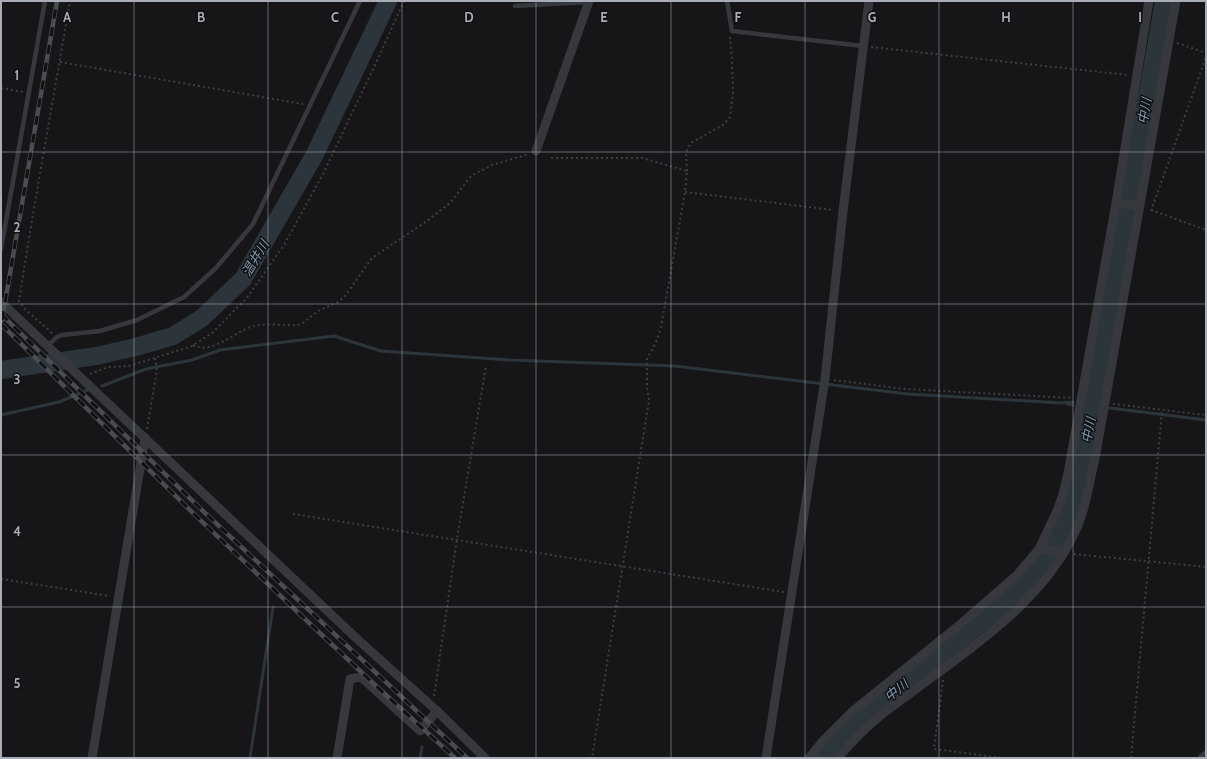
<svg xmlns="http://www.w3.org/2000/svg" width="1207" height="759" viewBox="0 0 1207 759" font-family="Cabin,'Noto Sans JP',sans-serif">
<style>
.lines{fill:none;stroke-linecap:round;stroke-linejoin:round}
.stream{stroke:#2c353c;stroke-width:3}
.river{stroke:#2c353c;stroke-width:18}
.path{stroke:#3d3f44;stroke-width:2;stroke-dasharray:2 3;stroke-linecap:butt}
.service{stroke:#37383d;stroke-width:4.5}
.minor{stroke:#37383d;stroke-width:9}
.rail-casing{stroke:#4a4c52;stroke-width:4.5}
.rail{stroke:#111113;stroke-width:3;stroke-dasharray:9;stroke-linecap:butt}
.grid{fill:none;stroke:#a8adb8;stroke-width:1;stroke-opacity:0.55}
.labels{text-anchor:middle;stroke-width:3;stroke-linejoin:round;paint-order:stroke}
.water-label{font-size:13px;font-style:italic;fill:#7f9bb3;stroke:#111113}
.grid-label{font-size:13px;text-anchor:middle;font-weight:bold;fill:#a8adb8;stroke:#111113;stroke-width:3;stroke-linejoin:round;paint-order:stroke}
</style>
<rect width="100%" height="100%" fill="#161618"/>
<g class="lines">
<g class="stream">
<polyline points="102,386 146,369 192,360 220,350 334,336 381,351 510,360 675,366 908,394 1061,403 1073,402"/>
<polyline points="1067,404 1073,405"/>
<polyline points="1083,404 1100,406"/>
<polyline points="1082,407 1092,409"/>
<polyline points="1110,408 1206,420"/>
<polyline points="1,415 59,402 88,390"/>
<polyline points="250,758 273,607"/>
<polyline points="420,758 422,747"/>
</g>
<g class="river">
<polyline points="1,370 96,356 136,347 173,336 202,318 243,279 314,156 388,1"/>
<polyline points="824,758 835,743 862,717 997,610 1032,578 1046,559 1062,532 1070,510 1079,478 1089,428 1164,1"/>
</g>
<g class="path">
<polyline points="1177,43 1206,53"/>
<polyline points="871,47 1128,75"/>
<polyline points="60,62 303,104"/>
<polyline points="1,88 23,92"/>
<polyline points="551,158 642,158 687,171 685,192 661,327 656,342 647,359 647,387 649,400 592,758"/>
<polyline points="687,171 686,152 691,143 723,125 730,117 733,93 732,61 730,37"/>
<polyline points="685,192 834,210"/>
<polyline points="1151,210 1206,230"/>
<polyline points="1151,211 1206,57"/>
<polyline points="52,333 25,309 19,301 33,214 70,1"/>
<path d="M 193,345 C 212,355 234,332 251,327 C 266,322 283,326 298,325 L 303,323 L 318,311 L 338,302 L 345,296 L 372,258 L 427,221 L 450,203 L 471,176 L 492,165 L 529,154"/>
<polyline points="90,374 108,367 129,366 192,346 212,333 246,299 284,245 323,174 376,63 404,1"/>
<polyline points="834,380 904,389 1073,398"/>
<polyline points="1113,404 1206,415"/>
<polyline points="147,429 157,370 155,358"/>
<polyline points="293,514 784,592"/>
<polyline points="1074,554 1206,567"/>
<polyline points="1,579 110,596"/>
<polyline points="943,680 934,749 1003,758"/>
<polyline points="434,696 457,539 486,366"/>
<polyline points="1131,758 1162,410"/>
</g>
<g class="service">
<polyline points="727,1 732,31 863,46"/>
<polyline points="515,6 588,2"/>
<polyline points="1,249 45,1"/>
<polyline points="47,346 57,337 62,335 100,331 137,320 184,297 216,268 253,224 360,1"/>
</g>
<g class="minor">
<polyline points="536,151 589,1"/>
<polyline points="1116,203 1139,206"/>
<polyline points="1,302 355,637 437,711 485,758"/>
<polyline points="1039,549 1064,553"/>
<polyline points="92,758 145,438"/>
<polyline points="337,758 350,679 361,677 420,731 437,711"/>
<polyline points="766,758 825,379 843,211 869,1"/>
<polyline points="809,758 822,742 854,710 962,623 1017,575 1039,549 1057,511 1063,494 1068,473 1116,203 1149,1"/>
<path d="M 838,758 C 849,745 861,732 874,721 C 888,708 905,698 920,686 C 977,644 1045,598 1075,532 C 1086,509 1089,483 1095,459 L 1176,1"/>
<polyline points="1202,758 1206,755"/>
</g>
<defs>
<g id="rail">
<polyline points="1,314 204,512 467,758"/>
<polyline points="2,320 57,1"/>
<polyline points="1,324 197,517 375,685 455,758"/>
</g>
</defs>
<use href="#rail" class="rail-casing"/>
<use href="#rail" class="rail"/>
</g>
<path class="grid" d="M 134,1 L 134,758M 268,1 L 268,758M 402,1 L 402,758M 536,1 L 536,758M 671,1 L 671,758M 805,1 L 805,758M 939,1 L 939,758M 1073,1 L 1073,758M 1,152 L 1206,152M 1,304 L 1206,304M 1,455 L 1206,455M 1,607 L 1206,607"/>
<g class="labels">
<g class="water-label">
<text transform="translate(1144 111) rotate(-80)" y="5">中川</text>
<text transform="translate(255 258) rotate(-59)" y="5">温井川</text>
<text transform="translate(1088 430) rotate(-79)" y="5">中川</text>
<text transform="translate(896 690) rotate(-39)" y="5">中川</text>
</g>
</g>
<g class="grid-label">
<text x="67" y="22">A</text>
<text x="201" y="22">B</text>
<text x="335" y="22">C</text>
<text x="469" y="22">D</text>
<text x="604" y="22">E</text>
<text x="738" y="22">F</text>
<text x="872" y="22">G</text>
<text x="1006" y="22">H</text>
<text x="1140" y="22">I</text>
<text x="17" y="80">1</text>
<text x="17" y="232">2</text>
<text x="17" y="384">3</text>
<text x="17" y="536">4</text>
<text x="17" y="688">5</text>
</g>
<rect width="1207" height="759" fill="none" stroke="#a8adb8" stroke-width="4"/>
</svg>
